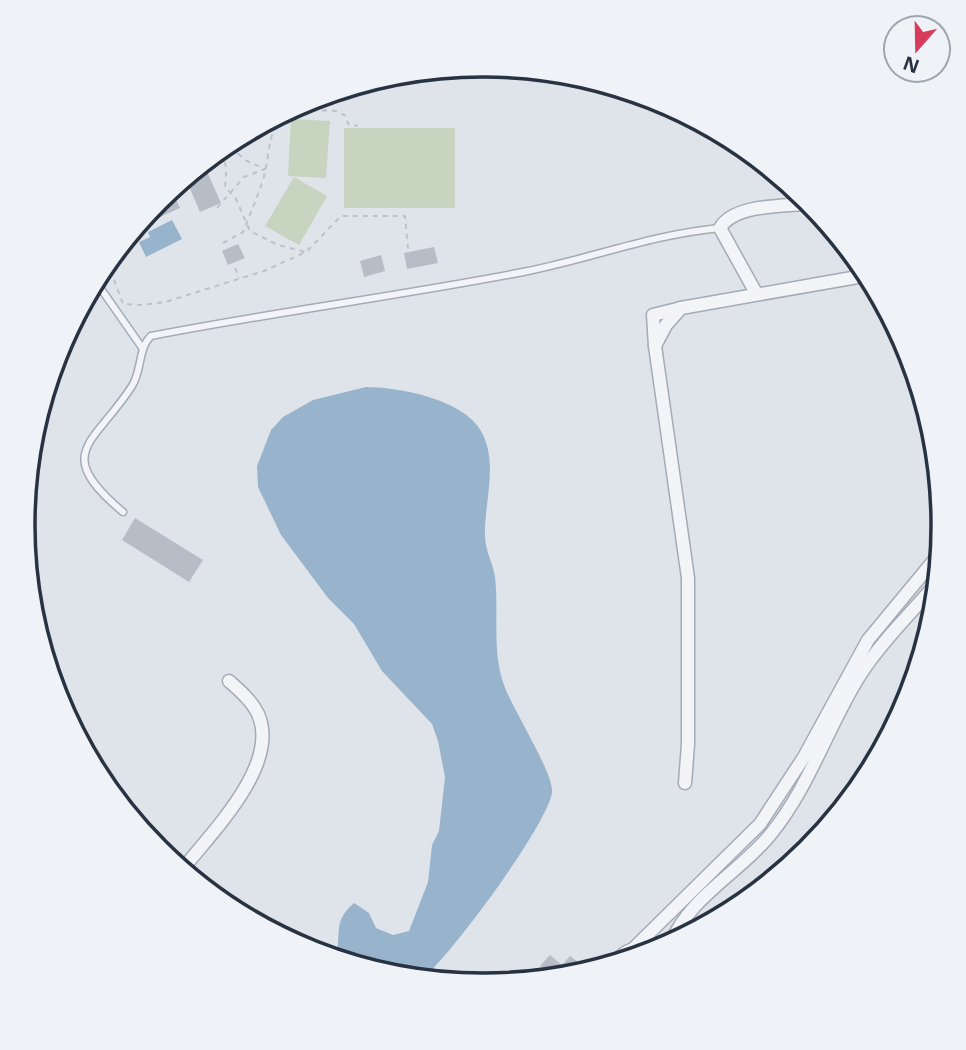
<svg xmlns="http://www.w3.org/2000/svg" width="966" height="1050" viewBox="0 0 966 1050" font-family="'Noto Sans',sans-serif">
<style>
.green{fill:#c6d4c0}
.water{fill:#98b4cc}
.building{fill:#b6bdc7}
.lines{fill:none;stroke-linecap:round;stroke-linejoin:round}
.lane-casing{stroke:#a4abb4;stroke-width:9}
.street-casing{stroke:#a4abb4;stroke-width:15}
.path{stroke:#bdc2c9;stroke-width:2;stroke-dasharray:5 5;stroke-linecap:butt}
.lane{stroke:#f2f4f8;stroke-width:6}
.street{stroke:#f2f4f8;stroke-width:12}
.rim{fill:none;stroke:#273242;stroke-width:3.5}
</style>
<rect width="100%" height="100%" fill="#dfe4ea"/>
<g class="green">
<polygon points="291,119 330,121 326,178 288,176"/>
<rect x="344" y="128" width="111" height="80"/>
<polygon points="294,177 327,196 299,245 265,226"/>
</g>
<g class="water">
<polygon points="172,220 182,239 146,257 139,242 150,237 148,232"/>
<path d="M 366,387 C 398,387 463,399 481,431 C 499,463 484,502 485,536 C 485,550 493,563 495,577 C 499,611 492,649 503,682 C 510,706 555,774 552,793 C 546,827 450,957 422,979 L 393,976 L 335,959 C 343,934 331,923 354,903 L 369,913 L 376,928 L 393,935 L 409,931 L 428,882 L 432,845 L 439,831 L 445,777 L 438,741 L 432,724 L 382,671 L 354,624 L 328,598 L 281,535 L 258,487 L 257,466 L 271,430 L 283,417 L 313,400 Z"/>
</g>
<g class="building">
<polygon points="205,167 221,203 200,212 185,177"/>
<polygon points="171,189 180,208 133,229 158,199"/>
<polygon points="238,244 245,258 228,265 222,251"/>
<polygon points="434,247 438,263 407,269 404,253"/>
<polygon points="381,255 385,271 364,277 360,261"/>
<polygon points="135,518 203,560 189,582 122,540"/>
<polygon points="550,955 562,965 570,956 582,965 572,976 555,978 540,966"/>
</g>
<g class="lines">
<defs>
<g id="lane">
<polyline points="99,286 143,349"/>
<path d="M 123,512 C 51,452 95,444 132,386 C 142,371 138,348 151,336 C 274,312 399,296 523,272 C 591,259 648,235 720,228"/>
</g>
<g id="street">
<path d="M 756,293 L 720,228 C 735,203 785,207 812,203"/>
<polyline points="681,308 869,275"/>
<polygon points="681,308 666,325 655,346 653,315"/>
<polyline points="655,346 688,578 688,744 685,783"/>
<path d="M 182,870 C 210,834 281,765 258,714 C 252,701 240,691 229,681"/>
<path d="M 670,945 C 688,898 740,872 770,835 C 811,785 828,724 862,672 C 884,638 913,612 938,581"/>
<polyline points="634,948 760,824 804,757 868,640 940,553"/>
<path d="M 616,963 C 624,949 638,945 653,952"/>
</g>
</defs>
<use href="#lane" class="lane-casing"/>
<use href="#street" class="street-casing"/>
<g class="path">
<polyline points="295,117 291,109 336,111 346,116 348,124 358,126"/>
<path d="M 210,156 L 219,153 C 229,164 226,174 225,187 L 236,199 L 250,231 L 278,245 L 305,252"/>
<polyline points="217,208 244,177 265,169 247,161 226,144"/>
<path d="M 223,243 L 243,232 C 250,215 257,198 263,180 C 272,149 264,130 293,107"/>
<polyline points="107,261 123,304 142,305 165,302 264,271 306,252 341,216 405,216 408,249"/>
<polyline points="235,268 239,278"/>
</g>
<use href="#lane" class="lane"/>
<use href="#street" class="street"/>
</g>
<path d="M0 0H966V1050H0ZM35 525a448 448 0 1 1 896 0a448 448 0 1 1-896 0Z" fill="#eff3f7" fill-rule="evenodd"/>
<path class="rim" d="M35 525a448 448 0 1 1 896 0a448 448 0 1 1-896 0Z"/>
<g transform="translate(917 49) rotate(200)"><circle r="33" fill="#eff3f7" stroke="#9fa6af" stroke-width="2"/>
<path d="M0-5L12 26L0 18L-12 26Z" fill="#d73c5c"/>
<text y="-10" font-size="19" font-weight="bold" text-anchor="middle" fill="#273242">N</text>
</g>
</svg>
